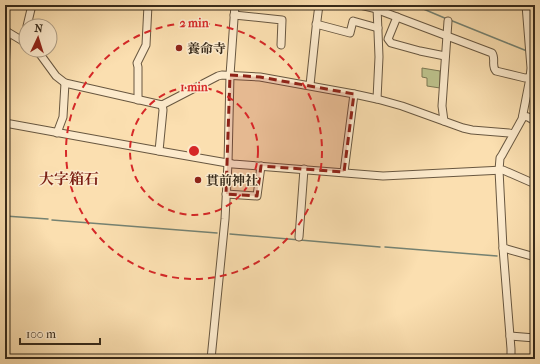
<svg xmlns="http://www.w3.org/2000/svg" width="540" height="364" viewBox="0 0 540 364" font-family="'IM FELL French Canon','Noto Serif JP',serif">
<style>
.green{fill:#bdc28c;stroke:#7a7653}
.lines{fill:none;stroke-linecap:round;stroke-linejoin:round}
.stream{stroke:#758272;stroke-width:1.5}
.minor-casing{stroke:#685740;stroke-width:9}
.minor{stroke:#fceacc;stroke-width:7}
.marked{fill:#8f2418;fill-opacity:0.2;stroke:#8f2418;stroke-width:3;stroke-dasharray:8 5;stroke-linejoin:round}
.ring{fill:none;stroke:#d62828;stroke-width:2;stroke-dasharray:7 5}
.poi-dot{fill:#8f2418;stroke:#fceacc;stroke-width:1.5}
.labels{text-anchor:middle;stroke-width:3;stroke-linejoin:round;paint-order:stroke}
.poi-label{font-size:13px;font-weight:bold;fill:#372a1a;stroke:#fceacc;text-anchor:start}
.quarter-label{font-size:15px;font-weight:bold;fill:#7a1f14;stroke:#fceacc}
.centre{fill:#d62828;stroke:#fceacc;stroke-width:2}
.ring-label{font-size:12px;text-anchor:middle;font-weight:bold;fill:#d62828;stroke:#fceacc;stroke-width:3;stroke-linejoin:round;paint-order:stroke}
</style>
<rect width="100%" height="100%" fill="#fbdfb0"/>
<filter id="stains"><feTurbulence type="fractalNoise" baseFrequency=".005" numOctaves="4"/><feColorMatrix values="0 0 0 0 .2 0 0 0 0 .09 0 0 0 0 .02 0 0 0 .5 -.17"/></filter>
<radialGradient id="worn" r=".72"><stop offset=".6" stop-color="#630" stop-opacity="0"/><stop offset="1" stop-color="#630" stop-opacity=".3"/></radialGradient>
<polygon class="green" points="422,68 440,71 440,88 427,86 427,78 422,77"/>
<g class="lines">
<g class="stream">
<polyline points="414,5 447,19"/>
<polyline points="450,20 507,43 527,51"/>
<polyline points="5,216 48,219"/>
<polyline points="52,220 217,233"/>
<polyline points="230,234 380,247"/>
<polyline points="385,247 497,256"/>
</g>
<defs>
<g id="minor">
<path d="M 360,5 L 373,8 L 492,53 C 496,59 491,66 496,71 L 525,78 L 534,77"/>
<polyline points="234,15 282,20 281,45"/>
<polyline points="397,17 388,39 391,43 420,51 445,56"/>
<polyline points="316,24 350,33 353,21 378,28"/>
<polyline points="27,26 32,5"/>
<polyline points="6,31 26,43"/>
<polyline points="23,41 26,32"/>
<polyline points="37,50 56,76 65,83 162,105 218,76 222,75 260,77 354,94 377,99 402,106 463,128 472,130 509,133 513,134"/>
<polyline points="5,70 7,32"/>
<polyline points="310,85 316,28 319,5"/>
<polyline points="377,99 379,57 377,7"/>
<polyline points="138,100 138,67 137,63 146,45 148,5"/>
<polyline points="523,116 528,117 535,121"/>
<polyline points="444,121 442,106 448,21"/>
<polyline points="5,123 159,151 233,164 383,176 503,170 535,184"/>
<polyline points="57,133 63,117 65,83"/>
<polyline points="159,151 163,110 162,105"/>
<polyline points="344,172 354,94"/>
<polyline points="226,194 257,196 261,166"/>
<polyline points="299,237 304,169"/>
<polyline points="503,248 507,249 535,257"/>
<polyline points="510,336 535,338"/>
<polyline points="211,359 225,219 228,163 230,75 235,5"/>
<polyline points="511,359 511,349 503,248 499,170 500,158 502,155 522,119 530,78 531,68 526,5"/>
</g>
</defs>
<use href="#minor" class="minor-casing"/>
<use href="#minor" class="minor"/>
</g>
<path class="marked" d="M 230,75 L 260,77 L 354,94 L 344,172 L 261,166 L 257,196 L 226,194 Z"/>
<g class="ring">
<circle cx="194" cy="151" r="64"/>
<circle cx="194" cy="151" r="128"/>
</g>
<g class="poi-dot">
<circle cx="179" cy="48" r="4"/>
<circle cx="198" cy="180" r="4"/>
</g>
<g class="labels">
<g class="poi-label">
<text x="187" y="53">養命寺</text>
<text x="206" y="185">貫前神社</text>
</g>
<g class="quarter-label">
<text x="69" y="184">大字箱石</text>
</g>
</g>
<circle cx="194" cy="151" r="6" class="centre"/>
<g class="ring-label">
<text x="194" y="27">2 min</text>
<text x="194" y="91">1 min</text>
</g>
<rect width="540" height="364" fill="none" stroke="#fbdfb0" stroke-width="20"/>
<rect x="6" y="6" width="528" height="352" fill="none" stroke="#372a1a" stroke-width="2"/>
<rect x="10" y="10" width="520" height="344" fill="none" stroke="#372a1a"/>
<g transform="translate(38 38) rotate(4)"><circle r="19" fill="#fceacc" stroke="#ad9d85"/>
<path d="M0-3L7 15L0 10L-7 15Z" fill="#8f2418"/>
<text y="-6" font-size="11" font-weight="bold" text-anchor="middle" fill="#372a1a">N</text>
</g>
<path d="M20 338v6h80v-6" fill="none" stroke="#372a1a" stroke-width="2"/>
<text x="26" y="338" font-size="12" fill="#372a1a" stroke="#fceacc" stroke-width="3" paint-order="stroke">100 m</text>
<rect width="100%" height="100%" filter="url(#stains)"/>
<rect width="100%" height="100%" fill="url(#worn)"/>
</svg>
